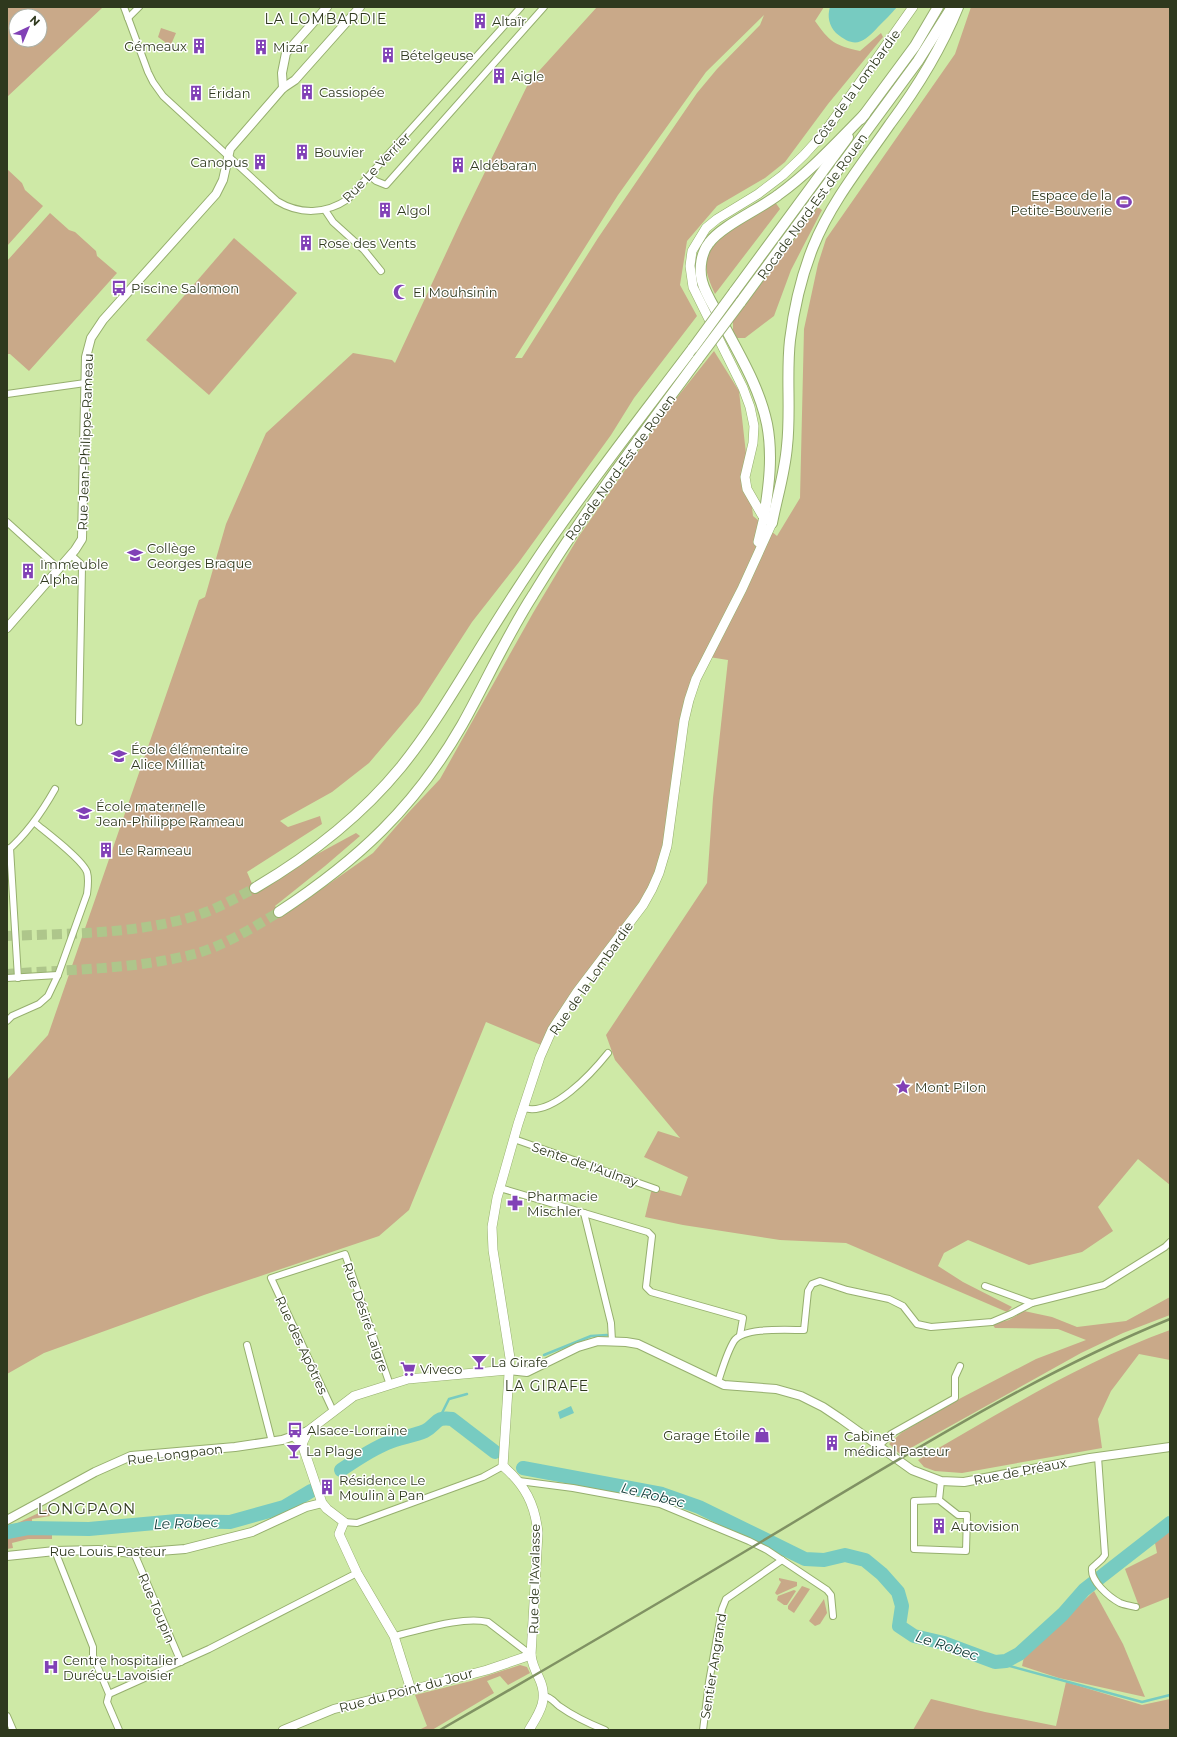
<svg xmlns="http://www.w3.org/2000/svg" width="1177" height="1737" viewBox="0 0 1177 1737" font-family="Montserrat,sans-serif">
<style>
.green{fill:#c9a989;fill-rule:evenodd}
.water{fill:#77cbc1}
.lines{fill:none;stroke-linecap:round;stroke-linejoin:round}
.stream{stroke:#77cbc1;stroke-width:2.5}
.river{stroke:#77cbc1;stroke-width:14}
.trunk-tunnel{stroke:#aec68b;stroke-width:10;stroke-dasharray:10 5;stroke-linecap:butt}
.minor-casing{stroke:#96af6e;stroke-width:8}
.tertiary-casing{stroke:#96af6e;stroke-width:10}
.secondary-casing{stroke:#96af6e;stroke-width:10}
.trunk-casing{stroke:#96af6e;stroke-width:12}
.minor{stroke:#fff;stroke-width:6}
.tertiary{stroke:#fff;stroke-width:8}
.secondary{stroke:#fff;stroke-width:9}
.trunk{stroke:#fff;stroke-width:10}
.rail{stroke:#809263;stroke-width:2.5}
.trunk-bridge-casing{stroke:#96af6e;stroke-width:12;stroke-linecap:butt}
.trunk-bridge{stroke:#fff;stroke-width:10}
.labels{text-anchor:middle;stroke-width:3;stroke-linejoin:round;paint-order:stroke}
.poi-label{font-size:13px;fill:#2f391e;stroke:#fff;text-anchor:start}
.street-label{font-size:13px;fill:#2f391e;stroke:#fff}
.neighbourhood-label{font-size:14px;letter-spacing:1px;fill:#2f391e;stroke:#fff}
.water-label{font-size:14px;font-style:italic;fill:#0d3632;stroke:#fff}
.quarter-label{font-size:15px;letter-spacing:1px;fill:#2f391e;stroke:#fff}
</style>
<rect width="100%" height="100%" fill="#cee9a6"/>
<g class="green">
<path d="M 7,7 L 102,7 L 102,8 L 7,97 ZM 16,16 L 40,16 L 40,40 L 16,40 Z"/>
<path d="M 597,7 L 824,7 L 815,21 C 829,41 835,46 860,51 L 881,33 L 883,37 L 828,104 L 785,162 L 765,178 L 717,206 L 687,241 L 680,285 L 697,316 L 634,398 L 611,435 L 519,562 L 472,622 L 419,704 L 369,763 L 332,792 L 280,821 L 288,827 L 320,816 L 322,824 L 247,872 L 256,893 L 310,858 L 356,833 L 360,836 L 325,866 L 275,906 L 283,916 L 373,853 L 408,813 L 440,779 L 533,613 L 579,536 L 667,410 L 714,351 L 739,391 L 753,516 L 777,536 L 800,498 L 804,329 L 818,264 L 826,239 L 955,54 L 971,7 L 1170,7 L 1170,1185 L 1138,1159 L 1098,1207 L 1113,1231 L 1082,1252 L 1029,1265 L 968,1240 L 944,1253 L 938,1266 L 963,1282 L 1012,1307 L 1007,1312 L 846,1243 L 780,1240 L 683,1225 L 645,1217 L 652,1188 L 681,1196 L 688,1177 L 644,1157 L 658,1131 L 680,1138 L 615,1060 L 606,1035 L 707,883 L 713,798 L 728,660 L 709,657 L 689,708 L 665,863 L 624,930 L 546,1047 L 486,1022 L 409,1210 L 379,1236 L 204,1295 L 44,1353 L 7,1374 L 7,1080 L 48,1035 L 199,600 L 205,597 L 226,524 L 266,433 L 353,353 L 392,360 L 395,363 L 461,221 L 529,82 ZM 764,15 L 760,25 L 717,69 L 697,93 L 598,238 L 522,358 L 515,358 L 618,195 L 706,72 Z"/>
<polygon points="161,28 176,33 170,47 165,45 165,42 158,37"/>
<polygon points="7,169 22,183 25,190 43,206 7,246"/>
<path d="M 775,202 L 780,209 L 715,294 C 710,283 703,268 707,255 C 716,231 753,215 775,202 Z"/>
<polygon points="818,207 822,210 791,270 774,316 745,338 737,338 733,331 733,320 738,310 778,262"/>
<polygon points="50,213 69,230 75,232 96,251 97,256 117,273 29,371 10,354 7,354 7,261"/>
<polygon points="234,238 297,293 209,395 146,340"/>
<polygon points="1170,1297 1170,1315 1123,1333 1081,1353 900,1454 889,1444 901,1433 961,1398 1036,1359 1086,1340 1058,1329 995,1328 992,1324 1009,1320 1024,1311 1052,1317 1077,1327 1126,1321"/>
<path d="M 1170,1330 L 1170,1360 L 1139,1354 L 1111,1391 L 1098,1419 L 1102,1448 L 962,1473 L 935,1471 L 924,1467 L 918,1460 C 1000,1413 1081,1362 1170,1330 Z"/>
<polygon points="47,1509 50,1516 32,1519 32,1528 7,1532 7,1528"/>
<polygon points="1170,1525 1170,1597 1140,1609 1125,1569 1157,1553 1154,1538"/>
<polygon points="29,1529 52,1529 52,1539 28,1539 12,1543 13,1548 7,1549 7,1533"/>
<polygon points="779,1578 797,1582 797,1586 777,1595 775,1593 781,1582 779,1580"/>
<polygon points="802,1586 810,1589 794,1613 788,1609 788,1606"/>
<polygon points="794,1590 796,1591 787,1605 784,1605 777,1600 778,1596"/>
<polygon points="1094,1591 1123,1644 1145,1697 1059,1678 1022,1666 1024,1657"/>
<polygon points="824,1599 827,1613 820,1624 815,1626 809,1621"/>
<polygon points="520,1665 527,1667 530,1673 508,1685 500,1676 487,1681 494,1693 432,1730 419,1730 427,1726 415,1695 471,1681"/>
<polygon points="1066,1682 1142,1705 1170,1699 1170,1730 913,1730 931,1699 985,1712 1056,1726"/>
</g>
<g class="water">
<path d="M 830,7 L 897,7 C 891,14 884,21 878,27 C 863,43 855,49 836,33 C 829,26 827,16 830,7 Z"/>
<polygon points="571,1406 574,1413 560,1419 558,1412"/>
</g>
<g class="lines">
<g class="stream">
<polyline points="544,1355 591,1336 607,1335"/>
<polyline points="439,1419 449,1399 467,1394"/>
<polyline points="995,1662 1142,1702 1170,1695"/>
</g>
<g class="river">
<polyline points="523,1468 662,1494 699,1507 805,1559 824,1560 845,1555 865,1560 882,1574 898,1592 902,1606 899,1626 914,1636 944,1643 995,1662 1006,1661 1019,1654 1063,1614 1084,1590 1170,1523"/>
<path d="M 341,1470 C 356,1460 370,1450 387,1443 C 399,1438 413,1436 425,1431 C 437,1425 435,1416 452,1419 L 495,1452"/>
<polyline points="7,1532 28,1528 89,1529 177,1521 230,1522 284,1507 311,1491"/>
</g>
<g class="trunk-tunnel">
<path d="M 7,936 C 74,933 145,935 209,911 C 225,904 240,896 255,888"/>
<path d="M 7,974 C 70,969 136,970 198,953 C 227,944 254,927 279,912"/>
</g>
<defs>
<g id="minor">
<path d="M 124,7 L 148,72 L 153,82 L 163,96 L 277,201 C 300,215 326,214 348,199 L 521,7"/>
<polyline points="128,18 139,7"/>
<polyline points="370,176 376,181 386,185 544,7"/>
<polyline points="325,210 333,222 364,250 381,271"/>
<polyline points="7,394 85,383"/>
<polyline points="7,522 59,569"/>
<polyline points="71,555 81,564 82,567 79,722"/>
<polyline points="10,848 18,978"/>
<path d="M 7,851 C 28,833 42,812 55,789"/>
<polyline points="7,978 58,975"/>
<path d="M 7,1021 L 12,1016 L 39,1004 L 48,996 L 58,975 L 87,894 C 88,886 89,879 87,872 C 82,859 47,833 35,823"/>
<path d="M 524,1108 C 552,1117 592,1073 608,1053"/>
<polyline points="514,1139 656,1189"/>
<polyline points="500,1188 648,1232 652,1236 646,1287 651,1292 743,1318 740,1335"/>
<polyline points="584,1213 611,1323 612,1341"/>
<polyline points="985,1286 1032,1303"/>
<polyline points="247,1345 272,1442"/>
<path d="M 718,1382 C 722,1370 727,1352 734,1341 C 743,1327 787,1330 804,1330 L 808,1291 L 812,1284 L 820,1281 L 847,1290 L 889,1299 L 903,1306 L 917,1324 L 931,1327 L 992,1322 L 1011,1314 L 1032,1303 L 1104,1285 L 1165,1247 L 1170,1242"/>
<polyline points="333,1411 271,1278 345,1254 390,1385"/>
<polyline points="879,1446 891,1434 955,1398 955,1377 960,1366"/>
<path d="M 1098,1457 L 1105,1555 L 1102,1559 L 1092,1568 C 1090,1581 1109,1597 1120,1603 C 1125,1605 1131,1606 1136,1607"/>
<polyline points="519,1481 573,1488 660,1504 749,1541 767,1550 827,1590 831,1595 833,1616"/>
<polyline points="939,1500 914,1501 914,1549 966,1551 967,1515 958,1515 939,1500 941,1481"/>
<polyline points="344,1522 357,1523 483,1477 503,1466"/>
<polyline points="55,1551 93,1647 93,1656 109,1694 107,1702 119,1730"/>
<polyline points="134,1553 181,1662"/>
<path d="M 394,1636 C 421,1630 462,1616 488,1622 L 531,1655"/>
<polyline points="109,1694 209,1649 357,1573"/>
<path d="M 544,1696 C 551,1697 554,1702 559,1706 C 573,1716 590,1724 605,1730"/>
<polyline points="7,1716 13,1730"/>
<polyline points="703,1730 709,1682 722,1609 726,1599 782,1560"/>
</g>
<g id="tertiary">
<polyline points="283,88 282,73 286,53 327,7"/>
<polyline points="7,628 75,550 82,539 86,357 91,338 103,320 216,194 223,180 230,149 283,88 295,80 360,7"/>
<polyline points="508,1370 527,1372 578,1347 598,1341 626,1342 638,1344 724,1385 776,1389 801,1396 823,1407 841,1419 912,1470 941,1481 964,1482 1090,1458 1170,1447"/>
<polyline points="7,1520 95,1472 131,1456 235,1447 282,1440 308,1431"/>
<polyline points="7,1556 55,1551 98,1550 134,1553 185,1549 252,1532 306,1507 322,1503"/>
<polyline points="283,1730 334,1709 411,1690"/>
</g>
<g id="secondary">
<polyline points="758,542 764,517"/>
<polyline points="293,1435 302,1444 322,1503 327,1509 344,1522 339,1534 357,1573 394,1636 411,1690 487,1670 531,1655"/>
<polyline points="302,1444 308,1431 354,1396 408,1379 508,1370"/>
<path d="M 529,1730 C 540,1712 549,1699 539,1678 C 535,1670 532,1664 531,1655 L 538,1533 C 535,1504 525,1485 503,1466 L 510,1358 L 493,1250 L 492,1227 L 497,1198 L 518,1124 L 540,1057 L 552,1030 L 577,992 L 643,905 L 652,889 L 659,873 L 667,846 L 684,721 L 689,700 L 696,679 L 742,589 L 772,523 L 762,515 L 747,489 L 745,477 L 753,443 L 754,426 L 750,407 L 743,388 L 693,287 L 690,266 L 692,251 L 706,228 L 717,219 L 758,194 L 783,175 L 804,155 L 824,133 L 913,7"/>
</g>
<g id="trunk">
<polyline points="861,119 915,46 938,7"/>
<polyline points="734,292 848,137"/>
<polyline points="740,303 918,61 952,7"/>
<path d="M 764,517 C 769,486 773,455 767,424 C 759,385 737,351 719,316 C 713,305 705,293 702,281 C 699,269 701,253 709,243 C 721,226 760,209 778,195 C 810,172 837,142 865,114"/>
<path d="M 772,523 C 777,497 785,472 787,446 C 791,411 786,375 790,340 C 794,308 801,277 813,247 C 831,202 863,163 890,124 C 917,88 941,49 958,7"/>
<path d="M 255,888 C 311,855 360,817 401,767 C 426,736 447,702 468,668 C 491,630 515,592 540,555 C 588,484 641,417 693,348"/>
<path d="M 279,912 C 358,860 415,807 462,725 C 486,682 506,637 533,595 C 583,513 641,436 698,359"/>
</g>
</defs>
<use href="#minor" class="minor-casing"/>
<use href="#tertiary" class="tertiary-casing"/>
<use href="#secondary" class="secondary-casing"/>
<use href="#trunk" class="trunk-casing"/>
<use href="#minor" class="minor"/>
<use href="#tertiary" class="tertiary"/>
<use href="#secondary" class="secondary"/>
<use href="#trunk" class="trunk"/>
<path class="rail" d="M 440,1730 C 565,1658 690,1585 814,1510 C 929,1441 1045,1370 1170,1319"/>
<defs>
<g id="trunk-bridge">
<polyline points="693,348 734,292"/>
<polyline points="698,359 740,303"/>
</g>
</defs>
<use href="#trunk-bridge" class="trunk-bridge-casing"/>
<use href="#trunk-bridge" class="trunk-bridge"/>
</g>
<defs>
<symbol id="building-bare" viewBox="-9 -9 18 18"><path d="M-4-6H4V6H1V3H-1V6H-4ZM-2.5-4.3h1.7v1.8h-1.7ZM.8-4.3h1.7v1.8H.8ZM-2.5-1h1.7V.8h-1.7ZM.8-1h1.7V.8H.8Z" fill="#8141b6" stroke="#fff" stroke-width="2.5" paint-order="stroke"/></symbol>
<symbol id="stadium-bare" viewBox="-9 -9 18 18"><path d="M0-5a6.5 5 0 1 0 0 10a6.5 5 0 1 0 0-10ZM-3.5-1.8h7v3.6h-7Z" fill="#8141b6" stroke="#fff" stroke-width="2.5" paint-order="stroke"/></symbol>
<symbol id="bus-bare" viewBox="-9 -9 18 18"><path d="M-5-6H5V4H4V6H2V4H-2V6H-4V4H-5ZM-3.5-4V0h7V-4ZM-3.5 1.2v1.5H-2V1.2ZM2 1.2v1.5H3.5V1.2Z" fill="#8141b6" stroke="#fff" stroke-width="2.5" paint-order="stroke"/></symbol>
<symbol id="mosque-bare" viewBox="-9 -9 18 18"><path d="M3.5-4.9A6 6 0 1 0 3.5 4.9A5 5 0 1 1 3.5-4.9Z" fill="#8141b6" stroke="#fff" stroke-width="2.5" paint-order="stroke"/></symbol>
<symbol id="school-bare" viewBox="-9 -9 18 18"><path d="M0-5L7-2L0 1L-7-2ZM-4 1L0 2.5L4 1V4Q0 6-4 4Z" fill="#8141b6" stroke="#fff" stroke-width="2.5" paint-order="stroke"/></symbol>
<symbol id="sight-bare" viewBox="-9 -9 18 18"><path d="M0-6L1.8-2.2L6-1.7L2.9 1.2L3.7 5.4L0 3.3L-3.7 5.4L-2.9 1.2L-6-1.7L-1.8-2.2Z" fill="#8141b6" stroke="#fff" stroke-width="2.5" paint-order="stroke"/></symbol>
<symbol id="pharmacy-bare" viewBox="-9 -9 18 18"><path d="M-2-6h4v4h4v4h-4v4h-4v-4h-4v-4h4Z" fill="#8141b6" stroke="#fff" stroke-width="2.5" paint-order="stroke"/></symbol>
<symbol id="bar-bare" viewBox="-9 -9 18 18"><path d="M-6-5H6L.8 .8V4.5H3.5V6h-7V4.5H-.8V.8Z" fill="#8141b6" stroke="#fff" stroke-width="2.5" paint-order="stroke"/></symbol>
<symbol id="supermarket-bare" viewBox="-9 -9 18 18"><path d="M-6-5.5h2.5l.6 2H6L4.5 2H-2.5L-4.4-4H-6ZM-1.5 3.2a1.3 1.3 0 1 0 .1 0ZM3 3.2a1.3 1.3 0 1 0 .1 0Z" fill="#8141b6" stroke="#fff" stroke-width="2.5" paint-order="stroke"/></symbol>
<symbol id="shop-bare" viewBox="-9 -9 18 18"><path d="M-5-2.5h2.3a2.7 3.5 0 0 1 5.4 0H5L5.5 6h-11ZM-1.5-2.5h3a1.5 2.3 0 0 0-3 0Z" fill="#8141b6" stroke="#fff" stroke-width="2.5" paint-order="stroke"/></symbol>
<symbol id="hospital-bare" viewBox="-9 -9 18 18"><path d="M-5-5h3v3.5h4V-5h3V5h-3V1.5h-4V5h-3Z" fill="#8141b6" stroke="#fff" stroke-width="2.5" paint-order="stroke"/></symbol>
</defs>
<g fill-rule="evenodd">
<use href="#building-bare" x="469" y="10" width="22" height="22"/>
<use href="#building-bare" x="188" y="35" width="22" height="22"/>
<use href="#building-bare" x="250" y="36" width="22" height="22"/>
<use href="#building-bare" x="377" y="44" width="22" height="22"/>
<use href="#building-bare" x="488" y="65" width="22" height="22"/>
<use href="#building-bare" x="296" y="81" width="22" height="22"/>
<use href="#building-bare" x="185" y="82" width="22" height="22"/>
<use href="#building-bare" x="291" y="141" width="22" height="22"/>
<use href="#building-bare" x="249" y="151" width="22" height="22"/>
<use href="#building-bare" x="447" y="154" width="22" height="22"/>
<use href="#stadium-bare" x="1113" y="191" width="22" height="22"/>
<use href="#building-bare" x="374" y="199" width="22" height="22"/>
<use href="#building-bare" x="295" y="232" width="22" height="22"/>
<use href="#bus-bare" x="108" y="277" width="22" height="22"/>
<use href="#mosque-bare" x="390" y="281" width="22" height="22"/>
<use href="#school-bare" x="124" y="544" width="22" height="22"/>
<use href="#building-bare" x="17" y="560" width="22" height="22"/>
<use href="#school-bare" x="108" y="745" width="22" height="22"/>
<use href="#school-bare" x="73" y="802" width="22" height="22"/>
<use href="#building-bare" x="95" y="839" width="22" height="22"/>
<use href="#sight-bare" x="892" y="1076" width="22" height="22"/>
<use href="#pharmacy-bare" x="504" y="1192" width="22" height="22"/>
<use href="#bar-bare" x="468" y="1351" width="22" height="22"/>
<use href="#supermarket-bare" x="397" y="1358" width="22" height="22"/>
<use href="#bus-bare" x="284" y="1419" width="22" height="22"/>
<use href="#shop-bare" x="751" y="1424" width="22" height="22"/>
<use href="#building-bare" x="821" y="1432" width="22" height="22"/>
<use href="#bar-bare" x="283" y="1440" width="22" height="22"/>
<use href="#building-bare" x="316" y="1476" width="22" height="22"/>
<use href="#building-bare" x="928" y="1515" width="22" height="22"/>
<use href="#hospital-bare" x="40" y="1656" width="22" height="22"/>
</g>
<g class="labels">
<g class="poi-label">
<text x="492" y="26">Altaïr</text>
<text x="187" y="51" text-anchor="end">Gémeaux</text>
<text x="273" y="52">Mizar</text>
<text x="400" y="60">Bételgeuse</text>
<text x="511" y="81">Aigle</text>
<text x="319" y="97">Cassiopée</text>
<text x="208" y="98">Éridan</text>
<text x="314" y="157">Bouvier</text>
<text x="248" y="167" text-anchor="end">Canopus</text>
<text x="470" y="170">Aldébaran</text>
<text x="1112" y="200" text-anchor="end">Espace de la<tspan x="1112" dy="15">Petite-Bouverie</tspan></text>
<text x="397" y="215">Algol</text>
<text x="318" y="248">Rose des Vents</text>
<text x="131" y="293">Piscine Salomon</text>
<text x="413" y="297">El Mouhsinin</text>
<text x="147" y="553">Collège<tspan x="147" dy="15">Georges Braque</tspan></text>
<text x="40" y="569">Immeuble<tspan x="40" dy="15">Alpha</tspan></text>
<text x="131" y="754">École élémentaire<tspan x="131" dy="15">Alice Milliat</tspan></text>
<text x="96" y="811">École maternelle<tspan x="96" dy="15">Jean-Philippe Rameau</tspan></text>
<text x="118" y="855">Le Rameau</text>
<text x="915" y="1092">Mont Pilon</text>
<text x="527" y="1201">Pharmacie<tspan x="527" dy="15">Mischler</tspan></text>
<text x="491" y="1367">La Girafe</text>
<text x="420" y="1374">Viveco</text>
<text x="307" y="1435">Alsace-Lorraine</text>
<text x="750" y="1440" text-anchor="end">Garage Étoile</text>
<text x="844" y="1441">Cabinet<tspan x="844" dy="15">médical Pasteur</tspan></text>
<text x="306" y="1456">La Plage</text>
<text x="339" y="1485">Résidence Le<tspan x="339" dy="15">Moulin à Pan</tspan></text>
<text x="951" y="1531">Autovision</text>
<text x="63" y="1665">Centre hospitalier<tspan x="63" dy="15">Durécu-Lavoisier</tspan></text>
</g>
<g class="street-label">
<text transform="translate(856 87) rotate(-54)" y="5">Côte de la Lombardie</text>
<text transform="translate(376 167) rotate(-46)" y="5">Rue Le Verrier</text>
<text transform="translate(812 206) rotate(-54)" y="5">Rocade Nord-Est de Rouen</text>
<text transform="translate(85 442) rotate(-88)" y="5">Rue Jean-Philippe Rameau</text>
<text transform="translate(620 467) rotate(-54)" y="5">Rocade Nord-Est de Rouen</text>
<text transform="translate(591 978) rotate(-55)" y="5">Rue de la Lombardie</text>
<text transform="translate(585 1164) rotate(19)" y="5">Sente de l'Aulnay</text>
<text transform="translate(366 1317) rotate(71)" y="5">Rue Désiré Laigre</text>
<text transform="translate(302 1345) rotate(65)" y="5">Rue des Apôtres</text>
<text transform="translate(175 1454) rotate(-7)" y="5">Rue Longpaon</text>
<text transform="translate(1020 1471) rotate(-11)" y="5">Rue de Préaux</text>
<text x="108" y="1556">Rue Louis Pasteur</text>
<text transform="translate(534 1579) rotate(-89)" y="5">Rue de l'Avalasse</text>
<text transform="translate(157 1608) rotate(67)" y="5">Rue Toupin</text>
<text transform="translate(713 1666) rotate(-81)" y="5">Sentier Angrand</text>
<text transform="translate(406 1690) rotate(-15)" y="5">Rue du Point du Jour</text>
</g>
<g class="neighbourhood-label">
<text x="326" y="24">LA LOMBARDIE</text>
<text x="547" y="1391">LA GIRAFE</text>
</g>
<g class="water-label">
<text transform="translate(653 1495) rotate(14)" y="5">Le Robec</text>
<text transform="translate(186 1523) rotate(-2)" y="5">Le Robec</text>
<text transform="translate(947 1646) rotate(18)" y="5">Le Robec</text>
</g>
<g class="quarter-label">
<text x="87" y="1514">LONGPAON</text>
</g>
</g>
<rect width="1177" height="1737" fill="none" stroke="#2f391e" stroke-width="16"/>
<g transform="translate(28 28) rotate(44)"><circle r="19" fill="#ffffff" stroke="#acb0a5"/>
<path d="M0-3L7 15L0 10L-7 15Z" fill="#8141b6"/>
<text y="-6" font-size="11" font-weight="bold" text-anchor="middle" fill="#2f391e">N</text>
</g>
</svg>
